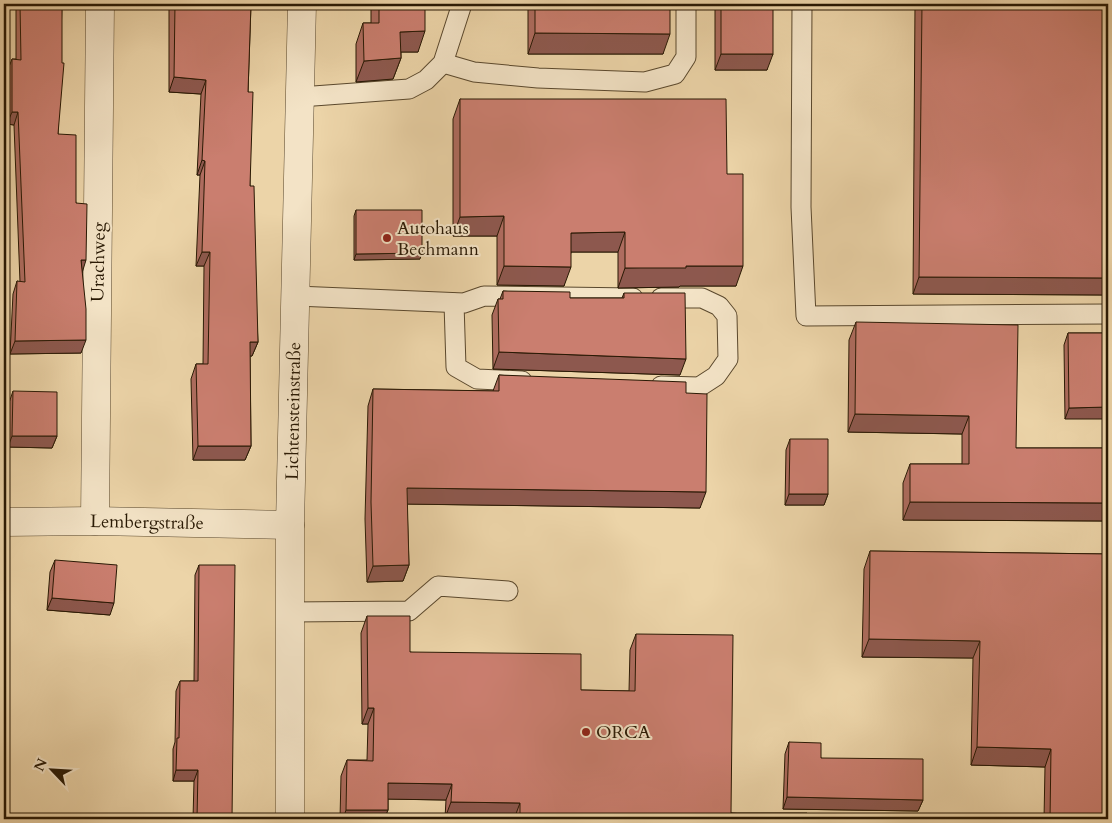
<svg xmlns="http://www.w3.org/2000/svg" width="1112" height="823" viewBox="0 0 1112 823" font-family="Cardo,serif">
<style>
.lines{fill:none;stroke-linecap:round;stroke-linejoin:round}
.service-casing{stroke:#5a482d;stroke-width:21}
.minor-casing{stroke:#5a482d;stroke-width:29}
.service{stroke:#f3e3c6;stroke-width:19}
.minor{stroke:#f3e3c6;stroke-width:28}
.wall{fill:#ae6c5f;stroke:#291904}
.shaded-wall{fill:#8d584e;stroke:#291904}
.building{fill:#ca7e6f;stroke:#291904}
.poi-dot{fill:#8f2418;stroke:#f3e3c6;stroke-width:2}
.labels{text-anchor:middle;stroke-width:4;stroke-linejoin:round;paint-order:stroke}
.poi-label{font-size:18px;fill:#291904;stroke:#f3e3c6;text-anchor:start}
.street-label{font-size:18px;fill:#291904;stroke:#f3e3c6}
</style>
<rect width="100%" height="100%" fill="#ecd4a8"/>
<filter id="stains"><feTurbulence type="fractalNoise" baseFrequency=".004" numOctaves="4"/><feColorMatrix values="0 0 0 0 .2 0 0 0 0 .09 0 0 0 0 .02 0 0 0 .5 -.17"/></filter>
<radialGradient id="worn" r=".72"><stop offset=".6" stop-color="#630" stop-opacity="0"/><stop offset="1" stop-color="#630" stop-opacity=".3"/></radialGradient>
<g class="lines">
<defs>
<g id="service">
<polyline points="802,4 801,207 806,316 1108,314"/>
<polyline points="443,63 474,72 538,78 645,82 675,74 686,57 686,4"/>
<polyline points="300,97 409,89 426,80 443,63 461,7"/>
<polyline points="296,296 464,303 484,296 633,298"/>
<polyline points="661,298 702,298 719,306 727,316 728,359 716,376 699,387 661,386"/>
<polyline points="454,303 456,367 477,379 522,381"/>
<polyline points="290,612 409,611 438,586 508,591"/>
</g>
<g id="minor">
<polyline points="95,521 100,4"/>
<polyline points="4,522 95,521 290,525"/>
<polyline points="290,819 290,525 302,4"/>
</g>
</defs>
<use href="#service" class="service-casing"/>
<use href="#minor" class="minor-casing"/>
<use href="#service" class="service"/>
<use href="#minor" class="minor"/>
</g>
<g class="wall">
<polygon points="16,4 62,4 58,134 76,203 82,272 81,353 10,354 13,294 17,281 20,282 14,125 7,124 7,72 12,59 16,59"/>
<polygon points="169,4 251,4 248,92 250,186 258,342 252,356 250,356 251,446 245,460 193,460 191,379 196,364 203,364 204,266 196,266 200,175 197,175 201,94 169,92"/>
<polygon points="371,4 425,4 418,52 401,52 401,58 393,79 356,82 356,44 363,23 371,23"/>
<polygon points="528,4 670,4 663,54 528,54"/>
<polygon points="715,4 773,4 767,70 715,70"/>
<polygon points="915,4 1108,4 1108,295 913,294"/>
<polygon points="460,99 727,174 736,286 680,286 679,287 618,288 618,252 571,252 564,286 497,285 497,236 453,236 453,119"/>
<polygon points="356,210 420,259 354,260 354,216"/>
<polygon points="503,291 570,298 622,298 624,293 680,375 493,369 492,315 498,299 500,299"/>
<polygon points="856,322 1016,448 1108,448 1108,521 903,520 903,483 910,464 962,464 962,434 848,432 849,340"/>
<polygon points="1068,333 1108,333 1065,419 1064,345"/>
<polygon points="499,375 686,393 700,508 407,504 409,565 403,581 367,582 365,519 368,406 373,389 493,391"/>
<polygon points="13,391 57,436 52,448 8,447 9,403"/>
<polygon points="790,439 828,494 824,505 785,505 786,450"/>
<polygon points="870,551 1108,554 1108,819 1044,819 1045,767 971,765 973,658 862,657 864,569"/>
<polygon points="55,560 110,615 47,610 50,572"/>
<polygon points="199,565 232,819 193,819 194,781 173,781 173,749 175,742 176,691 180,681 194,681 195,575"/>
<polygon points="367,616 410,652 581,690 629,691 630,650 636,634 731,813 806,819 514,819 445,818 446,800 388,799 388,810 384,819 340,819 341,776 347,760 367,760 368,724 362,724 361,633"/>
<polygon points="789,742 821,758 923,800 918,811 783,809 785,754"/>
</g>
<g class="shaded-wall">
<polygon points="425,31 418,52 393,52 400,32"/>
<polygon points="535,33 670,34 663,54 528,54"/>
<polygon points="721,54 773,54 767,70 715,70"/>
<polygon points="401,58 393,79 356,82 364,61"/>
<polygon points="174,77 206,80 201,94 169,92"/>
<polygon points="12,112 18,112 14,125 7,124"/>
<polygon points="202,160 205,161 200,175 197,175"/>
<polygon points="504,216 497,236 453,236 460,217"/>
<polygon points="625,232 618,252 564,252 571,233"/>
<polygon points="202,252 210,252 204,266 196,266"/>
<polygon points="422,253 420,259 354,260 356,254"/>
<polygon points="81,260 86,260 82,273"/>
<polygon points="504,266 571,267 564,286 497,285"/>
<polygon points="686,266 743,266 736,286 680,286 679,287 618,288 625,268"/>
<polygon points="919,277 1108,278 1108,295 913,294"/>
<polygon points="86,340 81,353 10,354 15,341"/>
<polygon points="250,342 258,342 252,356 244,356"/>
<polygon points="499,352 686,359 680,375 493,369"/>
<polygon points="1108,407 1108,419 1065,419 1069,408"/>
<polygon points="855,414 969,416 962,434 848,432"/>
<polygon points="12,436 57,436 52,448 8,447"/>
<polygon points="198,446 251,446 245,460 193,460"/>
<polygon points="407,488 706,492 700,508 401,504"/>
<polygon points="789,494 828,494 824,505 785,505"/>
<polygon points="910,502 1108,503 1108,521 903,520"/>
<polygon points="409,565 403,581 367,582 373,566"/>
<polygon points="52,598 114,603 110,615 47,610"/>
<polygon points="869,639 980,641 973,658 862,657"/>
<polygon points="368,708 374,708 368,724 362,724"/>
<polygon points="977,747 1051,749 1045,767 971,765"/>
<polygon points="176,770 198,770 194,781 173,781"/>
<polygon points="388,783 452,784 446,800 382,799"/>
<polygon points="787,797 923,800 918,811 783,809"/>
<polygon points="451,802 520,803 514,819 445,818"/>
<polygon points="346,810 388,810 384,819 343,819"/>
</g>
<g class="building">
<polygon points="20,4 62,4 62,63 64,63 58,134 76,135 76,203 87,204 86,260 81,260 86,309 86,340 15,341 17,281 25,282 18,112 12,112 12,59 21,60"/>
<polygon points="175,4 251,4 248,92 253,92 250,186 254,186 258,342 250,342 251,446 198,446 196,364 208,364 210,252 202,252 205,161 202,160 206,80 174,77"/>
<polygon points="379,4 425,4 425,31 400,32 401,58 364,61 363,23 379,23"/>
<polygon points="535,4 670,4 670,34 535,33"/>
<rect x="721" y="4" width="52" height="50"/>
<polygon points="922,4 1108,4 1108,278 919,277"/>
<polygon points="460,99 726,99 727,174 743,174 743,266 686,266 686,268 625,268 625,232 571,233 571,267 504,266 504,216 460,217"/>
<polygon points="356,210 422,210 422,253 356,254"/>
<polygon points="503,291 570,292 570,298 624,298 624,293 685,293 686,359 499,352 498,299 503,299"/>
<polygon points="856,322 1018,325 1016,448 1108,448 1108,503 910,502 910,464 969,464 969,416 855,414"/>
<polygon points="1068,333 1108,333 1108,407 1069,408"/>
<polygon points="499,375 686,382 686,393 707,394 706,492 407,488 409,565 373,566 371,502 373,389 499,391"/>
<polygon points="13,391 57,392 57,436 12,436"/>
<polygon points="790,439 828,439 828,494 789,494"/>
<polygon points="870,551 1108,554 1108,819 1050,819 1051,749 977,747 980,641 869,639"/>
<polygon points="55,560 117,565 114,603 52,598"/>
<polygon points="199,565 235,565 232,819 197,819 198,770 176,770 177,738 179,738 180,681 198,681"/>
<polygon points="367,616 410,616 410,652 581,654 581,690 635,691 636,634 733,635 731,813 807,813 806,819 520,819 520,803 451,802 452,784 388,783 388,810 346,810 347,760 373,761 374,708 368,708"/>
<polygon points="789,742 821,743 821,758 923,759 923,800 787,797"/>
</g>
<g class="poi-dot">
<circle cx="387" cy="238" r="5"/>
<circle cx="586" cy="732" r="5"/>
</g>
<g class="labels">
<g class="poi-label">
<text x="397" y="234">Autohaus<tspan x="397" dy="21">Bechmann</tspan></text>
<text x="596" y="738">ORCA</text>
</g>
<g class="street-label">
<text transform="translate(98 262) rotate(-89)" y="6">Urachweg</text>
<text transform="translate(293 411) rotate(-89)" y="6">Lichtensteinstraße</text>
<text transform="translate(147 522) rotate(1)" y="6">Lembergstraße</text>
</g>
</g>
<rect width="1112" height="823" fill="none" stroke="#ecd4a8" stroke-width="20"/>
<rect x="5" y="5" width="1102" height="813" fill="none" stroke="#291904" stroke-width="2.5"/>
<rect x="10" y="10" width="1092" height="803" fill="none" stroke="#291904"/>
<g transform="translate(52 770) rotate(295)" stroke="#f3e3c6" stroke-width="4" paint-order="stroke">
<path d="M0-4L9 19L0 12L-9 19Z" fill="#291904"/>
<text y="-8" font-size="14" font-weight="bold" text-anchor="middle" fill="#291904">N</text>
</g>
<rect width="100%" height="100%" filter="url(#stains)"/>
<rect width="100%" height="100%" fill="url(#worn)"/>
</svg>
